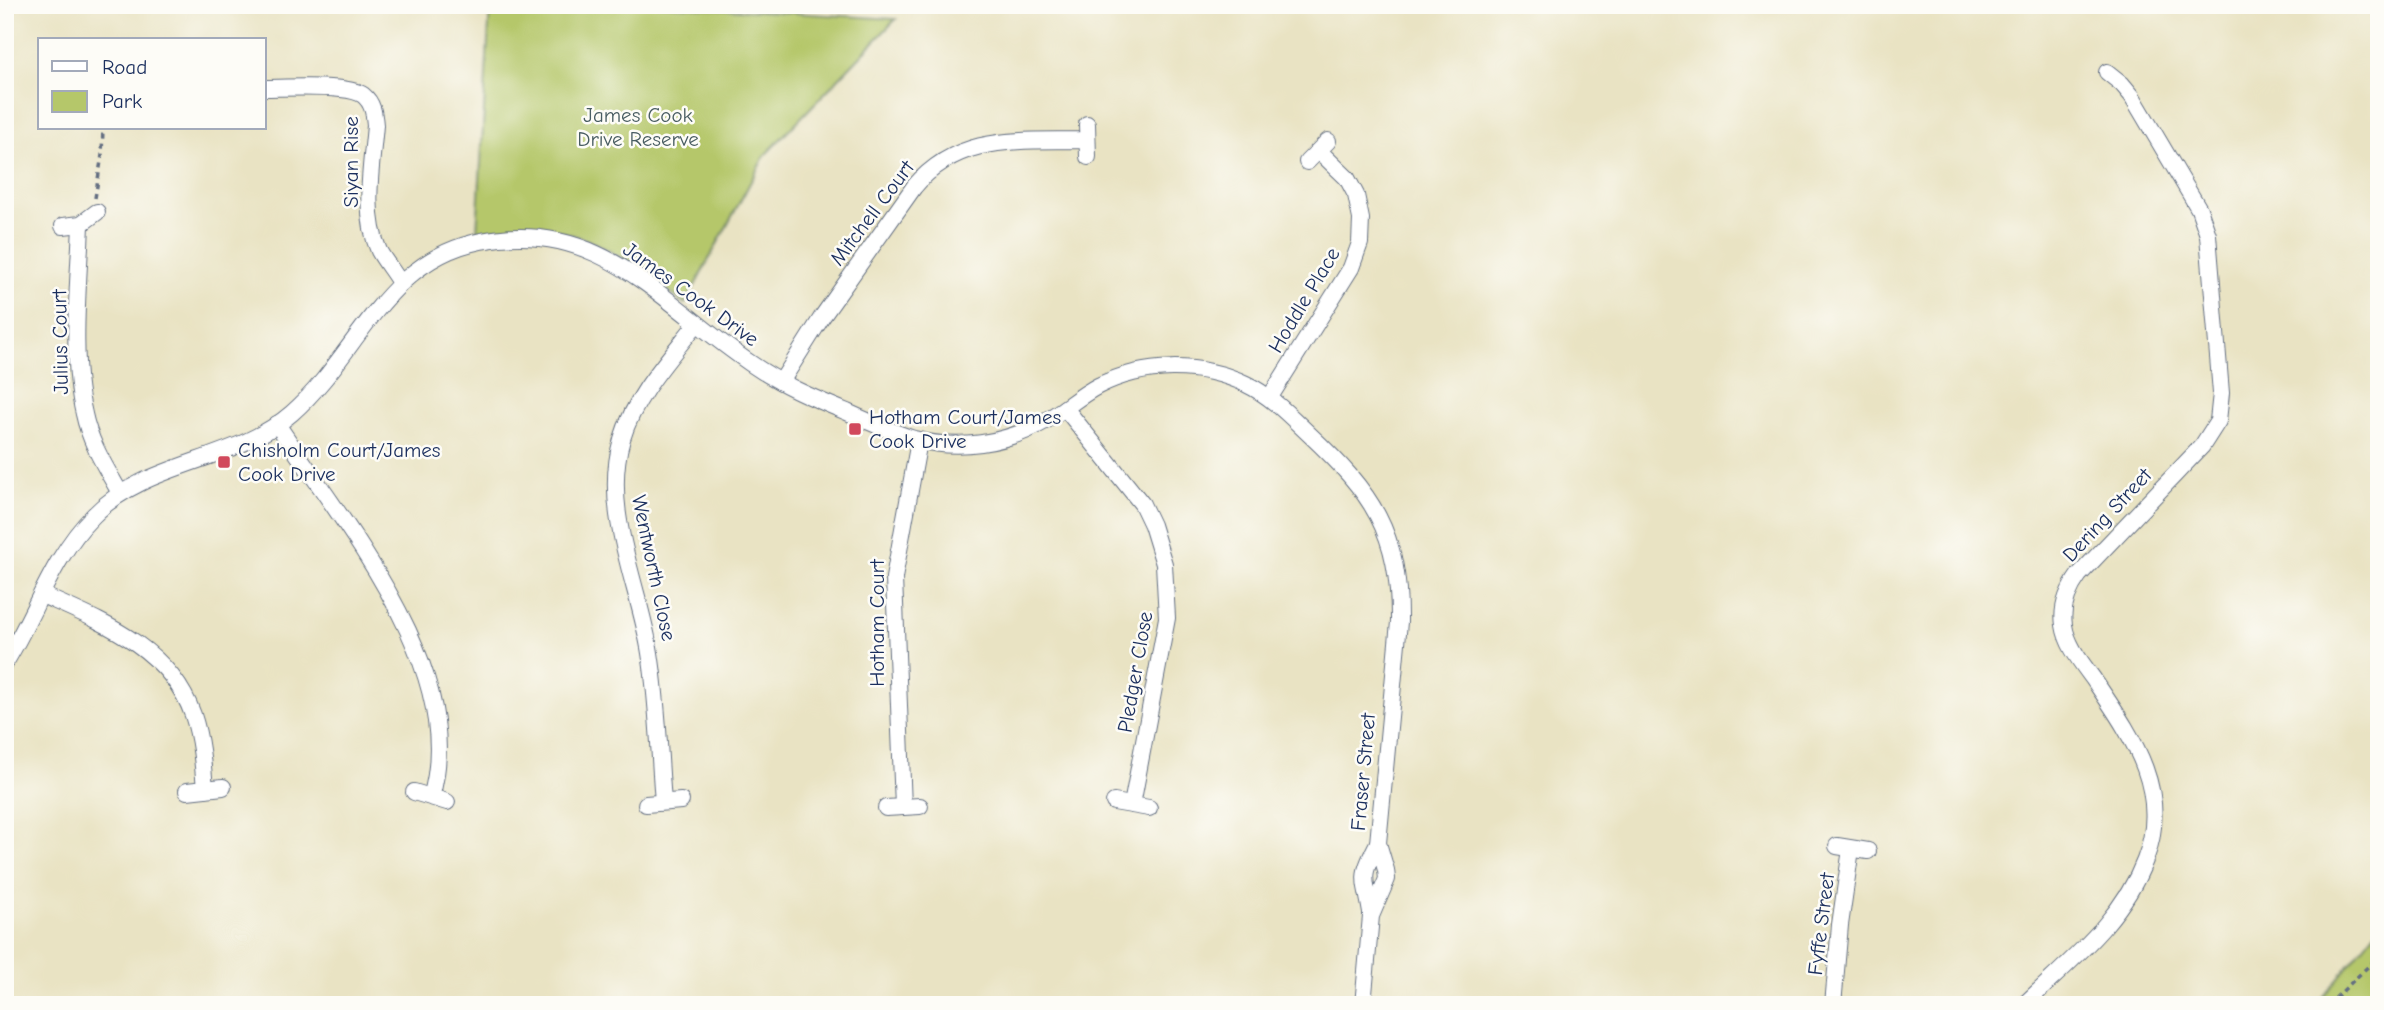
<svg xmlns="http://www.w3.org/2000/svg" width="2384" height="1010" viewBox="0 0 2384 1010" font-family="'Comic Neue',sans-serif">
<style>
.green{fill:#b5c76a;stroke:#687b64;stroke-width:2}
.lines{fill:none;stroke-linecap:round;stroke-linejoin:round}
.minor-casing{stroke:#636e81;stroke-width:18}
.path{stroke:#636e81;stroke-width:3.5;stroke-dasharray:5 5;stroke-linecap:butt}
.minor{stroke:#fff;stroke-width:16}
.poi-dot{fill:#d1495b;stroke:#fdfcf7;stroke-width:2.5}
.labels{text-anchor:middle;stroke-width:5;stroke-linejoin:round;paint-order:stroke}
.park-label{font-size:21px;fill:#495d62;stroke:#fdfcf7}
.street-label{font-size:21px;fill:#1b2f5e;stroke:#fdfcf7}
.poi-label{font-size:21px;fill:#1b2f5e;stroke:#fdfcf7;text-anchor:start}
</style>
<rect width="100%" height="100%" fill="#fdfcf7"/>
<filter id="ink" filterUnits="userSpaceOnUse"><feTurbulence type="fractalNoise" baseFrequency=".0143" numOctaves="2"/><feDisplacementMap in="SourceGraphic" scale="14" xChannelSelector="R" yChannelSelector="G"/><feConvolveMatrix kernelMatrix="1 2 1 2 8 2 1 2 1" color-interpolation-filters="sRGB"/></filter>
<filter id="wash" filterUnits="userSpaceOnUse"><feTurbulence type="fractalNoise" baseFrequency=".00686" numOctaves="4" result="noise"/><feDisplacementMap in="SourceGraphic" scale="28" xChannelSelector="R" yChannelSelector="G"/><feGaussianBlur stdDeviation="1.57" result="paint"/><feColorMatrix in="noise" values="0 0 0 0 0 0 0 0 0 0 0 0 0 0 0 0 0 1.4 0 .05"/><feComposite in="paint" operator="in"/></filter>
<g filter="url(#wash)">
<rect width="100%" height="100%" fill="#e9e3c3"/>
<g class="green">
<path d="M 490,5 L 657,5 L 896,19 L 765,155 L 685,304 C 614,250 571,214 477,232 Z"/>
<polygon points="2379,931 2379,1005 2317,1005 2375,932"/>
</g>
</g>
<g filter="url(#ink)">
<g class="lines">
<defs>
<g id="minor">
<path d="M 264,88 C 285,88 348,84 363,95 C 373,103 374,114 375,125 C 372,164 362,214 379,251 C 385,262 394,272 400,283"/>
<polyline points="1087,124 1088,157"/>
<polyline points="1307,162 1328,141"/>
<path d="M 81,224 C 79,283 70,356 84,414 C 90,443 106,468 120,493"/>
<polyline points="63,226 81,224 97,212"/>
<path d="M 781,382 L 822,317 L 914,187 C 960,132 1022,142 1087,140"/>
<polyline points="1270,397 1351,268 1360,243 1361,219 1356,195 1347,178 1319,151"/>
<polyline points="1065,408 1142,504 1152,525 1164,564 1167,618 1132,805"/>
<path d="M 277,424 C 343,524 469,671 431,797"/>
<path d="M 42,595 C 102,622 169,647 193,715 C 201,739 203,764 205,789"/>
<path d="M 5,663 C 35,615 52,557 93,516 C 146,461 235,463 292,413 C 358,355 384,260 481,241 C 601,217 662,304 750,363 C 780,384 813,398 847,412 C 869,422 891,432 914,439 C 957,451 1006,444 1045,421 C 1063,411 1079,396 1098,386 C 1144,363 1199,362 1246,384 C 1271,396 1289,415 1309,434 C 1372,493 1400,532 1399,622 L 1378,843 L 1386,870 L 1387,879 L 1371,916 L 1363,1005"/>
<polyline points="187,791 223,787"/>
<polyline points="414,792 447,802"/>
<path d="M 663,802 C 659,753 658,702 650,653 C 639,584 601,510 622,439 C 635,395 669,359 697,323"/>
<polyline points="1114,802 1149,808"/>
<polyline points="646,804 681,801"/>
<polyline points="903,807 894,578 919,441"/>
<polyline points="886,808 920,806"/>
<polyline points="1837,846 1868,851"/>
<path d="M 1371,913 C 1365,876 1359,879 1378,843"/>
<polyline points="1833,1005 1840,925 1851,849"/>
<path d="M 2024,1005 C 2069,961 2122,921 2145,860 C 2172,791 2131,735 2094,680 C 2082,663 2067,646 2064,625 C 2061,606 2068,590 2079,575 L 2202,446 L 2218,421 L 2221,393 L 2208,235 L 2199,209 L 2132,96 L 2122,84 L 2107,72"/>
</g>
</defs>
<use href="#minor" class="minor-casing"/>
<g class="path">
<polyline points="95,198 102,155 103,128"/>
<polyline points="2328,1005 2379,956"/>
</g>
<use href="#minor" class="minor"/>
</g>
</g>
<g class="poi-dot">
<rect x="848" y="422" width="14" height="14" rx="3.5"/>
<rect x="217" y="455" width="14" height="14" rx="3.5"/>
</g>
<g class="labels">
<g class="park-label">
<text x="638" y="122">James Cook<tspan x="638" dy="24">Drive Reserve</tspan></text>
</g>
<g class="street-label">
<text transform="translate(351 162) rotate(-90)" y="7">Siyan Rise</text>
<text transform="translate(872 213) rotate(-53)" y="7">Mitchell Court</text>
<text transform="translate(691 294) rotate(36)" y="7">James Cook Drive</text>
<text transform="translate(1304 300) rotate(-59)" y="7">Hoddle Place</text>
<text transform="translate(60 342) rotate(-91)" y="7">Julius Court</text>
<text transform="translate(2107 515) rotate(-47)" y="7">Dering Street</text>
<text transform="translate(654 568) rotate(78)" y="7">Wentworth Close</text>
<text transform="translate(877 623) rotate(-90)" y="7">Hotham Court</text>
<text transform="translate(1135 672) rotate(-80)" y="7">Pledger Close</text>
<text transform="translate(1363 772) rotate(-85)" y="7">Fraser Street</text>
<text transform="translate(1821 924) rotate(-83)" y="7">Fyffe Street</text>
</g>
<g class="poi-label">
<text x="869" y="424">Hotham Court/James<tspan x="869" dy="24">Cook Drive</tspan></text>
<text x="238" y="457">Chisholm Court/James<tspan x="238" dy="24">Cook Drive</tspan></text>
</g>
</g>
<rect width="2384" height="1010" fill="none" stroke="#fdfcf7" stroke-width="28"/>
<rect x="38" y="38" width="228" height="91" fill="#fdfcf7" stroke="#a3aaba" stroke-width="2"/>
<rect x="52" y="61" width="35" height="10" fill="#ffffff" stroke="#a3aaba" stroke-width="2"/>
<text x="102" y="74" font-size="21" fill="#1b2f5e">Road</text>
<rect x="52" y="91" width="35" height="21" fill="#b5c76a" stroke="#a3aaba" stroke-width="2"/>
<text x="102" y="108" font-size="21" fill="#1b2f5e">Park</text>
</svg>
